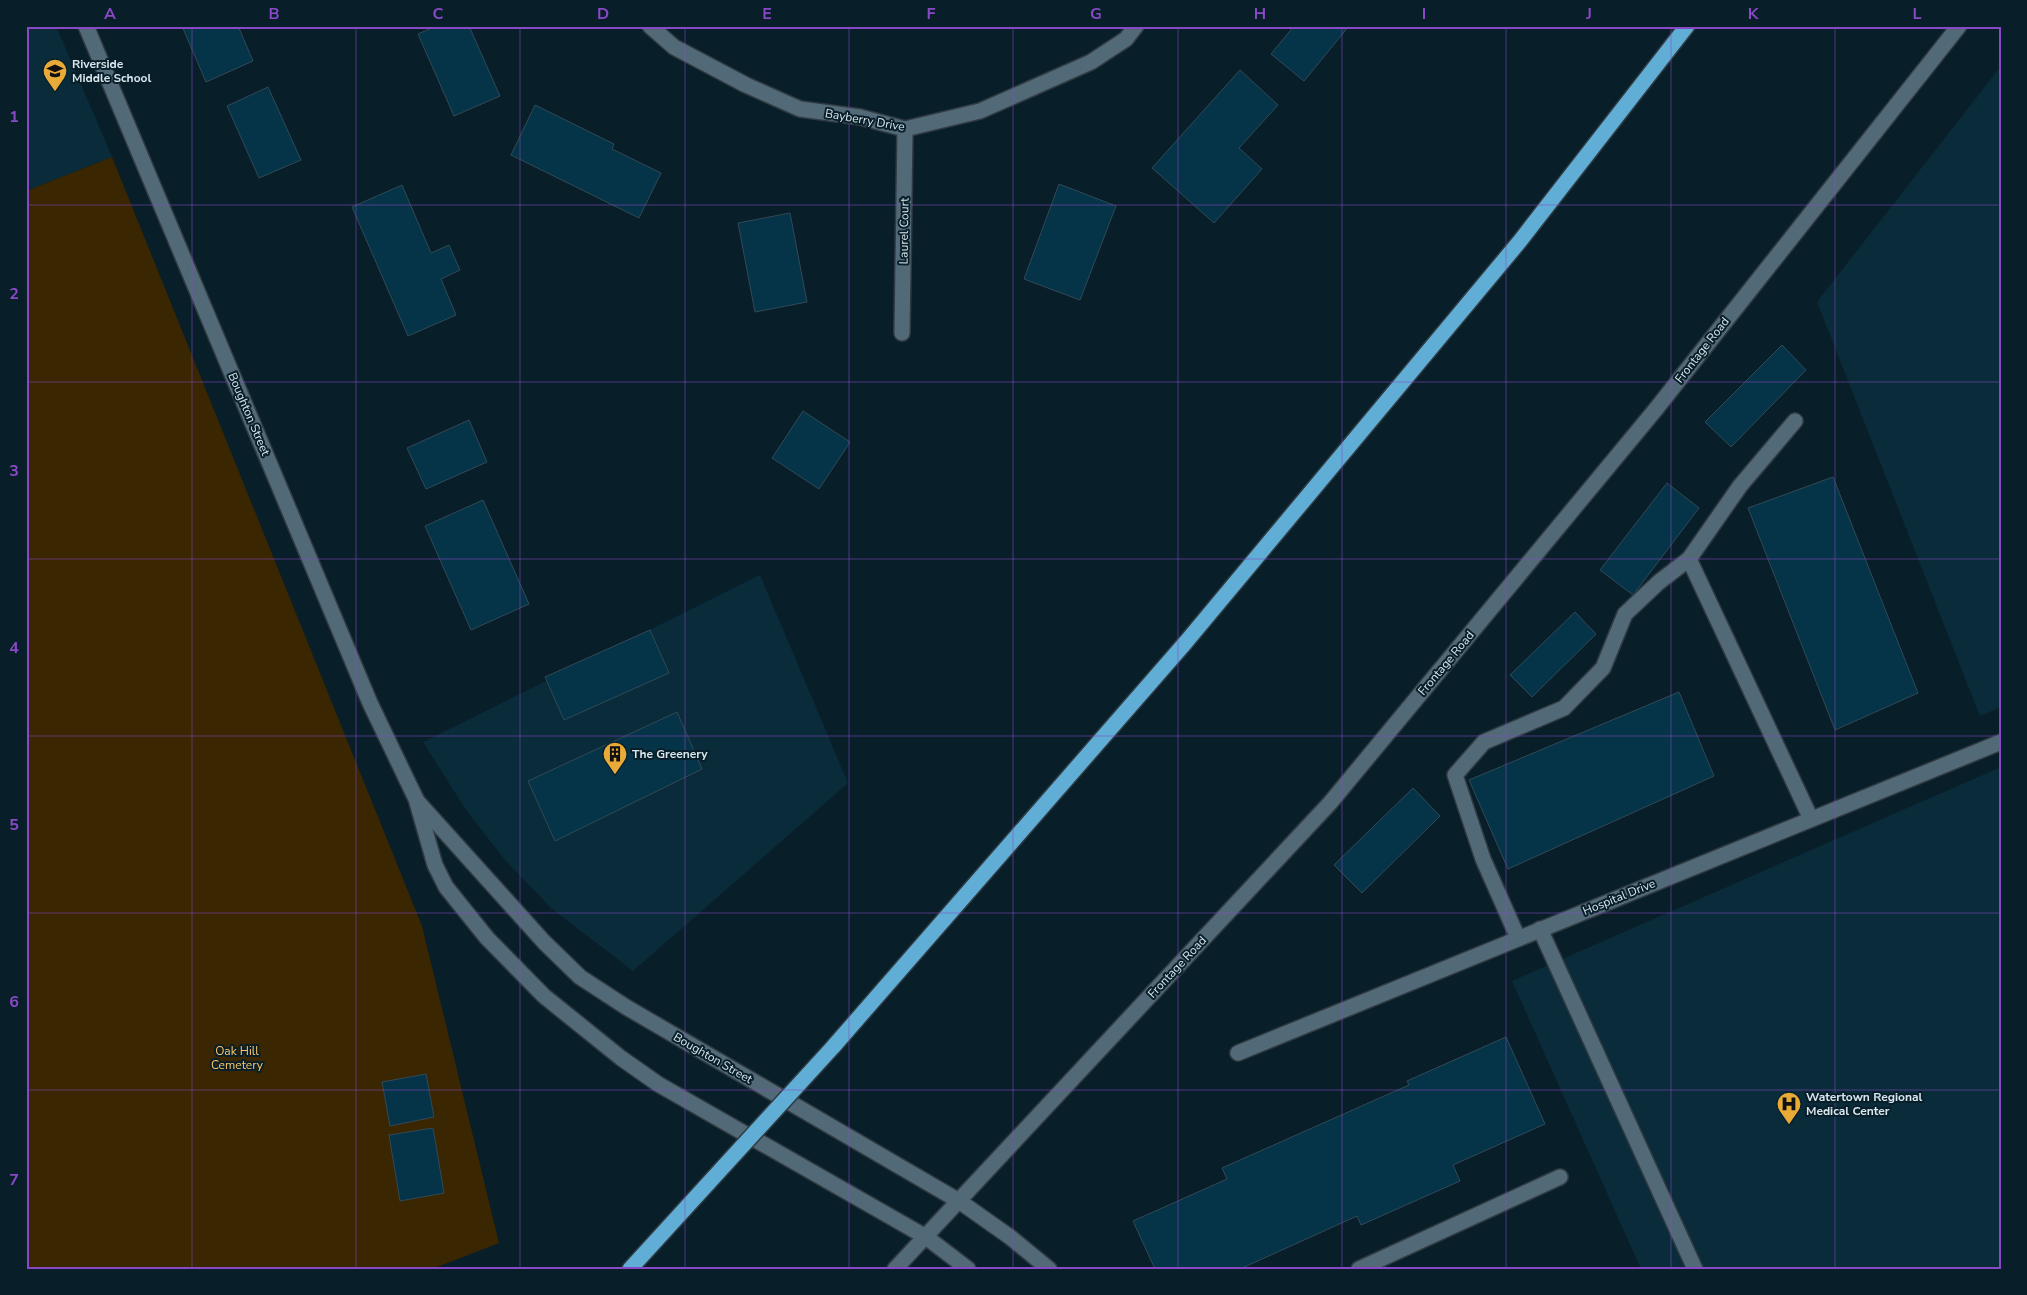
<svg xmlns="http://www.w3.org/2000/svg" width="2027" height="1295" viewBox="0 0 2027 1295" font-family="'Nunito Sans',sans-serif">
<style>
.built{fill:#0a2b3a}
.green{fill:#3a2601}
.building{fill:#053448;stroke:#324956}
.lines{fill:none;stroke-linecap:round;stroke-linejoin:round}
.lane-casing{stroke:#303a42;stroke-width:18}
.street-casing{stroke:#303a42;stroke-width:18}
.secondary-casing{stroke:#303a42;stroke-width:18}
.highway-casing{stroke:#303a42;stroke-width:18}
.lane{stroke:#526a77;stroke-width:15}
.street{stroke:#526a77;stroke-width:15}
.secondary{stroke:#526a77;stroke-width:15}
.highway{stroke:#60aed5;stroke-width:15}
.highway-bridge-casing{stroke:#303a42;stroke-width:18;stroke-linecap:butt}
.highway-bridge{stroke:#60aed5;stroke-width:15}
.grid{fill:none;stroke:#8948c6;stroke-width:1;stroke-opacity:0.55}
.labels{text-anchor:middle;stroke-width:4;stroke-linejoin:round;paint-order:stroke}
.poi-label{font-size:12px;font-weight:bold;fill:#d8e6ee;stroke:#081f2a;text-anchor:start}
.street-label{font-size:12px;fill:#d8e6ee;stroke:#081f2a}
.park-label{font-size:12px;fill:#ffc667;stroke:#081f2a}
.neatline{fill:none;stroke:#8948c6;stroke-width:2}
.grid-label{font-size:16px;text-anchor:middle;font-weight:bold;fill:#8948c6}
</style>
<rect width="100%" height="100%" fill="#081f2a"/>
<g class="built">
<polygon points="26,26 56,26 112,157 26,191"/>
<polygon points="2001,66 2001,707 1980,716 1817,302"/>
<polygon points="760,575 848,783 633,971 552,909 505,860 466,810 423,742"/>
<polygon points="2001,767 2001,1269 1641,1269 1512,981"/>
</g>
<polygon class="green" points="112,157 422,926 499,1243 432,1269 26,1269 26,191"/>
<g class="building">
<polygon points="182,26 238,26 253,61 206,82"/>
<polygon points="436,26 469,26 500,96 454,116 418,34"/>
<polygon points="1294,26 1349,26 1304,81 1271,54"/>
<polygon points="1240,70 1278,105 1239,148 1262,169 1214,223 1152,168"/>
<polygon points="268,87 301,160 259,178 227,106"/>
<polygon points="535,105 614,144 612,149 661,173 639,218 511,155"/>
<polygon points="1059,184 1116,206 1080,300 1024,279"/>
<polygon points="402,185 431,253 449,245 460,270 441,279 456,315 408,336 352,207"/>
<polygon points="790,213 807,302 755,312 738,223"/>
<polygon points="1782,345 1806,370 1731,447 1705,422"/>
<polygon points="803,411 850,442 819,489 772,458"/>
<polygon points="469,420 487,462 426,489 407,448"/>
<polygon points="1833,477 1918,693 1835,730 1748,508"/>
<polygon points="1667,483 1699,508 1633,595 1600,570"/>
<polygon points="483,500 529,604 471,630 425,526"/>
<polygon points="1575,612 1596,634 1532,697 1510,675"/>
<polygon points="650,630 669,673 564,720 545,677"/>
<polygon points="1679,692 1714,776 1508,869 1469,780"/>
<polygon points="677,712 702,769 555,841 528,781"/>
<polygon points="1413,788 1440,816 1362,893 1334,865"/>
<polygon points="1506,1037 1545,1124 1453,1165 1460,1181 1361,1225 1357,1216 1240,1269 1155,1269 1133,1221 1227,1179 1222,1168 1409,1085 1407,1081"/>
<polygon points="426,1074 434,1117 390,1126 382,1082"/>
<polygon points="433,1128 444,1193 400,1201 389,1135"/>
</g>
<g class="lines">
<defs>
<g id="lane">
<polyline points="1795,421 1740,486 1689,559 1811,819"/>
<polyline points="1540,929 1695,1269"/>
<polyline points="1518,938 1483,859 1455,775 1484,742 1564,708 1603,668 1625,614 1659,582 1689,559"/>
<polyline points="1359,1269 1560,1177"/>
</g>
<g id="street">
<polyline points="650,26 674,47 746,85 800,109 860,117 905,129 980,111 1091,62 1126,39 1136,26"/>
<polyline points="902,333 905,129"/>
<polyline points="1238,1053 2001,742"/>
<polyline points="895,1269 1330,803 1656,409 1959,26"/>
</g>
<g id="secondary">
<polyline points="86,26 370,703 416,799 435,865 446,887 487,938 544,996 621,1058 658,1084 926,1237 968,1269"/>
<polyline points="417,801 544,942 580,977 626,1007 959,1201 1010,1237 1049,1269"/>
</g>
<g id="highway">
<polyline points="833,1047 1186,642 1520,241 1687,26"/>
<polyline points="630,1269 725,1165"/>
</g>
</defs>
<use href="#lane" class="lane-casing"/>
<use href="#street" class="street-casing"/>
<use href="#secondary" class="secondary-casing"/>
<use href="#highway" class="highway-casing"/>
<use href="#lane" class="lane"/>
<use href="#street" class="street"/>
<use href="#secondary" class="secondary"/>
<use href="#highway" class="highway"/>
<defs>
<polyline id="highway-bridge" points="725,1165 833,1047"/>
</defs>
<use href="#highway-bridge" class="highway-bridge-casing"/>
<use href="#highway-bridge" class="highway-bridge"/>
</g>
<path class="grid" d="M 192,26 L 192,1269M 356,26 L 356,1269M 520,26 L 520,1269M 685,26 L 685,1269M 849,26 L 849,1269M 1013,26 L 1013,1269M 1178,26 L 1178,1269M 1342,26 L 1342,1269M 1506,26 L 1506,1269M 1671,26 L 1671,1269M 1835,26 L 1835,1269M 26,205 L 2001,205M 26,382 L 2001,382M 26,559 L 2001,559M 26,736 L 2001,736M 26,913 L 2001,913M 26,1090 L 2001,1090"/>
<defs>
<symbol id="school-pin" viewBox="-11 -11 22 30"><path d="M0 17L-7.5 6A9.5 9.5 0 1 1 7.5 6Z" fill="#e9ab38" stroke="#081f2a"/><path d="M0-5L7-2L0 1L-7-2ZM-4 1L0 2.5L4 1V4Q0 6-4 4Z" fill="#111"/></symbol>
<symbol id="building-pin" viewBox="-11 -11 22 30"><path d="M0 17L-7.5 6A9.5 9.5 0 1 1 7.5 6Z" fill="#e9ab38" stroke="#081f2a"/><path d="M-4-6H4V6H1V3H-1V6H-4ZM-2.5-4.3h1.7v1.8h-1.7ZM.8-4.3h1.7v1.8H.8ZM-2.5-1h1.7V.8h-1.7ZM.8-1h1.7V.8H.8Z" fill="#111"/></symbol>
<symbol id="hospital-pin" viewBox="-11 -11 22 30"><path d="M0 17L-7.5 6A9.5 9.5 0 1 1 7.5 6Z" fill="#e9ab38" stroke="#081f2a"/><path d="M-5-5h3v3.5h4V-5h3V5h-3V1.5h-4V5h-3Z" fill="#111"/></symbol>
</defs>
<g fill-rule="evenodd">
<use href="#school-pin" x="41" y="57" width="28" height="38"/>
<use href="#building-pin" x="601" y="740" width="28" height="38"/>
<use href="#hospital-pin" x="1775" y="1090" width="28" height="38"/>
</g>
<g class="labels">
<g class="poi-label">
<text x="72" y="68">Riverside<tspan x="72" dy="14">Middle School</tspan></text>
<text x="632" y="758">The Greenery</text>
<text x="1806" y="1101">Watertown Regional<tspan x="1806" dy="14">Medical Center</tspan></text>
</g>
<g class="street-label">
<text transform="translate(865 120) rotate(10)" y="4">Bayberry Drive</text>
<text transform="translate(904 231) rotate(-89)" y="4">Laurel Court</text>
<text transform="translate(1702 350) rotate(-52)" y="4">Frontage Road</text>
<text transform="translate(249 414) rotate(67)" y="4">Boughton Street</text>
<text transform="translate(1446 663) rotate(-50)" y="4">Frontage Road</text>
<text transform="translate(1619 897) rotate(-22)" y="4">Hospital Drive</text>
<text transform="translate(1177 967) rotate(-47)" y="4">Frontage Road</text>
<text transform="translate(713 1058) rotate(30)" y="4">Boughton Street</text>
</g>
<g class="park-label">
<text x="237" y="1055">Oak Hill<tspan x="237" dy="14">Cemetery</tspan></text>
</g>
</g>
<rect width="2027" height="1295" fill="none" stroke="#081f2a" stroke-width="55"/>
<rect x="28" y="28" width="1972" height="1240" class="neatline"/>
<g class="grid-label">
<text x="110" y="19">A</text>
<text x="274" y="19">B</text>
<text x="438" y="19">C</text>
<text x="603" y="19">D</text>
<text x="767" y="19">E</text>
<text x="931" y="19">F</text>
<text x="1096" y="19">G</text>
<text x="1260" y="19">H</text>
<text x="1424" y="19">I</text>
<text x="1589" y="19">J</text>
<text x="1753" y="19">K</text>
<text x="1917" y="19">L</text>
<text x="14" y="122">1</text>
<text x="14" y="299">2</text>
<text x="14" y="476">3</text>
<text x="14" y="653">4</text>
<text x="14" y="830">5</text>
<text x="14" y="1007">6</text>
<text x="14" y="1185">7</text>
</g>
</svg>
